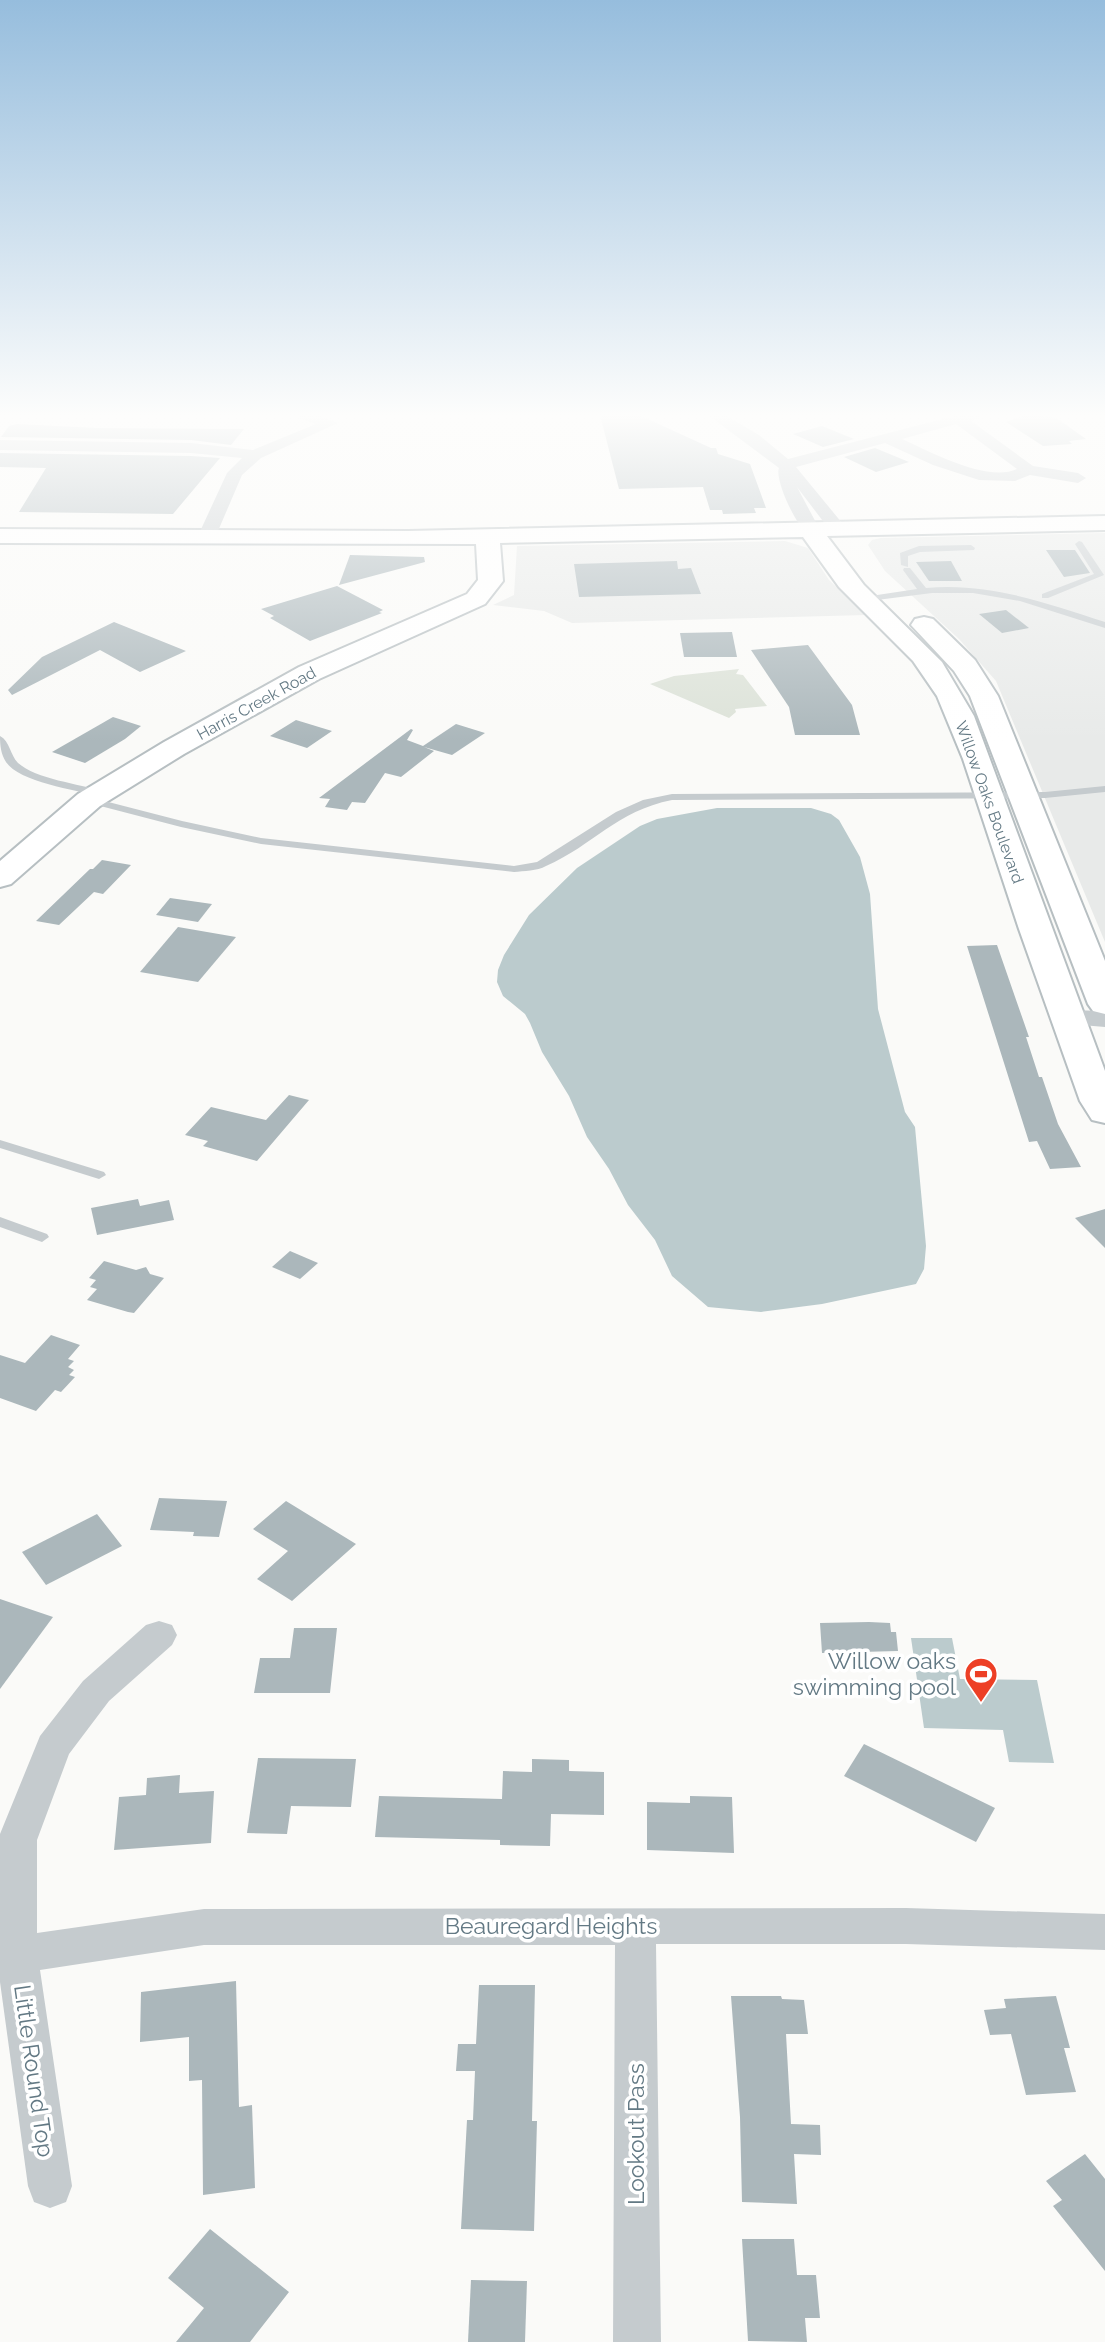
<svg xmlns="http://www.w3.org/2000/svg" width="1105" height="2342" viewBox="0 0 1105 2342" font-family="Raleway,sans-serif">
<style>
.built{fill:#e8eae9}
.green{fill:#dce2d8}
.water{fill:#bbcbcd}
.building{fill:#abb7bb}
.lines{fill:none;stroke-linecap:round;stroke-linejoin:round}
.secondary-casing{stroke:#b7bfc2;stroke-width:4}
.lane{fill:#c5cbce;fill-rule:evenodd}
.street{fill:#c5cbce;fill-rule:evenodd}
.secondary{fill:#fff;fill-rule:evenodd}
.labels{text-anchor:middle;stroke-width:7;stroke-linejoin:round;paint-order:stroke}
.far-street-label{font-size:16px;fill:#637984;stroke:#fff}
.near-poi-label{font-size:23px;fill:#637984;stroke:#fff;text-anchor:end}
.near-street-label{font-size:23px;fill:#637984;stroke:#fff}
</style>
<rect width="100%" height="100%" fill="#fafaf8"/>
<g class="built">
<polygon points="1105,533 1105,942 996,681 959,639 885,571 868,545 872,540 881,538"/>
<polygon points="785,541 808,548 829,580 866,615 572,623 544,611 493,605 514,595 517,546"/>
</g>
<polygon class="green" points="739,669 736,674 743,675 767,706 735,709 736,712 729,718 650,684 674,676"/>
<g class="water">
<polygon points="717,808 811,808 831,814 839,820 860,857 870,894 878,1009 905,1112 915,1127 926,1246 924,1269 916,1284 822,1304 761,1312 708,1307 672,1276 655,1240 628,1205 609,1169 587,1137 569,1096 542,1052 530,1023 525,1014 503,996 497,982 498,970 504,955 529,915 577,868 640,826 657,819"/>
<polygon points="911,1638 952,1638 960,1679 1037,1680 1054,1763 1009,1762 1003,1730 924,1728"/>
</g>
<g class="building">
<polygon points="600,415 639,415 711,448 716,448 718,454 750,464 766,508 754,508 756,513 723,514 722,510 710,510 703,487 619,489"/>
<polygon points="1025,415 1055,417 1086,439 1069,441 1072,444 1043,446 1006,422"/>
<polygon points="17,424 97,428 244,429 231,445 191,440 1,437 9,426"/>
<polygon points="822,426 854,439 823,447 793,434"/>
<polygon points="875,448 909,462 876,472 844,457"/>
<polygon points="0,453 191,456 220,458 173,514 19,512 46,468 0,467"/>
<polygon points="1046,550 1075,550 1090,573 1064,577"/>
<polygon points="350,555 424,557 425,562 339,585"/>
<polygon points="677,561 678,569 691,568 701,594 579,597 574,564"/>
<polygon points="951,561 962,581 929,581 916,562"/>
<polygon points="337,586 383,610 379,612 382,613 310,641 270,618 274,616 261,609"/>
<polygon points="1006,610 1029,628 1002,633 979,614"/>
<polygon points="114,622 186,651 140,672 100,650 12,695 8,690 42,657"/>
<polygon points="732,632 737,657 684,657 680,633"/>
<polygon points="808,645 852,705 860,735 795,735 789,707 751,650"/>
<polygon points="113,717 141,726 125,739 85,763 52,752"/>
<polygon points="296,720 332,731 307,748 270,736"/>
<polygon points="456,724 485,733 452,755 424,747 434,751 401,777 385,773 365,803 352,802 347,810 325,807 330,799 319,798 411,729 413,730 407,740 423,746"/>
<polygon points="102,860 131,865 103,894 94,892 59,925 36,921 90,869 93,869"/>
<polygon points="170,898 212,904 198,922 156,915"/>
<polygon points="178,927 236,937 198,982 140,972"/>
<polygon points="997,945 1029,1037 1026,1037 1039,1077 1042,1077 1058,1124 1081,1167 1050,1169 1037,1141 1029,1142 967,946"/>
<polygon points="289,1095 309,1100 257,1161 203,1146 208,1141 185,1135 211,1107 266,1120"/>
<polygon points="138,1199 140,1206 169,1200 174,1220 97,1235 91,1208"/>
<polygon points="1105,1209 1105,1248 1075,1218"/>
<polygon points="290,1251 318,1263 300,1279 272,1267"/>
<polygon points="104,1261 136,1270 146,1267 150,1274 164,1278 134,1313 128,1312 87,1300 97,1289 90,1287 96,1280 89,1278"/>
<polygon points="51,1335 80,1345 68,1359 74,1361 68,1367 74,1370 69,1375 75,1377 61,1392 55,1390 36,1411 0,1398 0,1355 25,1363"/>
<polygon points="159,1498 227,1501 219,1537 193,1536 194,1532 150,1530"/>
<polygon points="286,1501 356,1544 292,1601 257,1579 288,1551 253,1529"/>
<polygon points="97,1514 122,1546 46,1585 22,1552"/>
<polygon points="0,1599 53,1617 0,1689"/>
<polygon points="869,1622 890,1623 891,1632 896,1632 898,1651 822,1653 820,1623"/>
<polygon points="294,1628 337,1628 330,1693 254,1693 260,1658 290,1658"/>
<polygon points="864,1744 995,1808 976,1842 844,1776"/>
<polygon points="258,1758 356,1759 351,1807 291,1806 287,1834 247,1833"/>
<polygon points="532,1759 569,1760 569,1771 604,1772 604,1815 551,1814 550,1846 500,1845 500,1840 375,1837 379,1796 502,1799 503,1771 532,1772"/>
<polygon points="180,1775 179,1793 214,1791 211,1843 114,1850 119,1797 146,1795 147,1778"/>
<polygon points="690,1796 732,1797 734,1853 647,1850 647,1802 690,1803"/>
<polygon points="236,1981 239,2107 252,2105 255,2188 203,2195 202,2080 189,2081 189,2037 140,2042 141,1992"/>
<polygon points="479,1985 535,1985 532,2121 537,2121 534,2231 461,2229 467,2120 473,2120 475,2071 456,2071 458,2044 476,2044"/>
<polygon points="731,1996 781,1996 782,1999 804,2000 808,2034 786,2034 791,2124 820,2125 821,2155 794,2154 797,2204 742,2202 740,2117"/>
<polygon points="1056,1996 1070,2048 1064,2048 1076,2092 1026,2095 1011,2034 990,2035 984,2010 1006,2008 1004,1999"/>
<polygon points="1085,2154 1105,2179 1105,2271 1053,2206 1062,2200 1046,2181"/>
<polygon points="210,2229 289,2292 250,2342 176,2342 204,2308 168,2278"/>
<polygon points="742,2239 794,2239 797,2275 816,2275 820,2318 805,2318 807,2342 748,2341"/>
<polygon points="471,2280 527,2281 525,2342 468,2342"/>
</g>
<g class="lines">
<defs>
<g id="secondary">
<polygon points="1105,516 1105,530 827,536 864,585 942,662 974,716 1105,1071 1105,1123 1092,1120 1080,1101 1019,929 963,759 937,696 913,661 839,587 803,537 500,543 503,581 485,604 319,679 184,754 100,806 11,884 0,887 0,861 78,794 164,742 299,667 467,594 478,580 476,544 0,543 0,529 408,531"/>
<polygon points="924,617 933,619 975,660 998,696 1105,961 1105,1014 1093,1011 1088,1004 970,696 954,671 911,625 915,619"/>
</g>
</defs>
<use href="#secondary" class="secondary-casing"/>
<g class="lane">
<polygon points="1079,541 1082,542 1104,575 1048,598 1042,598 1042,594 1094,574 1075,544"/>
<polygon points="971,545 975,548 974,550 920,552 908,556 908,567 901,565 900,553 919,546"/>
<path d="M 904,568 L 910,568 L 926,588 C 989,582 1046,603 1105,622 L 1105,628 L 1020,601 L 973,593 L 932,593 L 861,602 L 859,600 L 864,597 L 917,589 L 903,570 Z"/>
<path d="M 0,736 C 10,741 10,755 18,763 C 36,779 79,784 103,791 L 104,793 L 99,796 C 76,790 19,782 6,762 C 1,754 0,746 0,736 Z"/>
<path d="M 1105,786 L 1105,792 L 1045,798 L 672,800 C 616,811 594,845 546,866 C 537,871 524,871 514,872 L 261,844 L 181,827 L 85,802 L 84,800 L 89,797 L 182,821 L 261,838 L 514,866 L 537,862 L 616,812 L 643,800 L 672,794 L 1045,792 Z"/>
<polygon points="0,1140 104,1172 106,1175 99,1179 0,1148"/>
<polygon points="0,1217 47,1234 49,1237 42,1242 0,1227"/>
</g>
<g class="street">
<polygon points="297,415 319,415 338,423 261,458 242,475 215,538 206,543 197,538 227,473 242,458 191,453 0,450 0,440 191,443 253,450 316,424 299,418"/>
<path d="M 708,415 L 725,415 L 759,435 L 788,459 L 958,415 L 981,415 L 979,418 L 971,421 L 1033,466 L 1078,473 L 1086,478 L 1078,483 L 1030,475 L 1015,481 L 979,480 L 933,465 L 885,443 L 796,467 L 847,529 L 844,533 L 832,533 L 797,487 L 820,530 L 811,535 C 798,532 774,479 779,468 ZM 956,424 L 1017,469 C 987,483 929,451 902,439 Z"/>
<polygon points="1067,1010 1105,1011 1105,1027 1058,1023 1054,1018 1058,1013"/>
<polygon points="159,1621 172,1625 177,1635 172,1645 109,1701 69,1754 37,1840 37,1933 204,1909 906,1908 1105,1914 1105,1950 906,1944 656,1944 661,2342 613,2342 615,1945 204,1945 40,1970 72,2186 66,2202 50,2208 34,2202 28,2186 0,1982 0,1834 40,1736 83,1681 146,1625"/>
</g>
<use href="#secondary" class="secondary"/>
</g>
<linearGradient id="sky" x2="0" y2="1"><stop stop-color="#96bddd"/><stop offset="0.56" stop-color="#fdfdfc"/><stop offset="1" stop-color="#fdfdfc" stop-opacity="0"/></linearGradient>
<rect width="1105" height="742" fill="url(#sky)"/>
<defs>
<symbol id="stadium-pin" viewBox="-11 -11 22 30"><path d="M0 17L-7.5 6A9.5 9.5 0 1 1 7.5 6Z" fill="#ed3f25" stroke="#fff"/><path d="M0-5a6.5 5 0 1 0 0 10a6.5 5 0 1 0 0-10ZM-3.5-1.8h7v3.6h-7Z" fill="#fff"/></symbol>
</defs>
<g fill-rule="evenodd">
<use href="#stadium-pin" x="962" y="1655" width="38" height="52"/>
</g>
<g class="labels">
<g class="far-street-label">
<text transform="translate(256 703) rotate(-29)" y="6">Harris Creek Road</text>
<text transform="translate(990 802) rotate(70)" y="6">Willow Oaks Boulevard</text>
</g>
<g class="near-poi-label">
<text x="956" y="1669">Willow oaks<tspan x="956" dy="26">swimming pool</tspan></text>
</g>
<g class="near-street-label">
<text x="551" y="1934">Beauregard Heights</text>
<text transform="translate(34 2071) rotate(82)" y="8">Little Round Top</text>
<text transform="translate(636 2134) rotate(-90)" y="8">Lookout Pass</text>
</g>
</g>
</svg>
